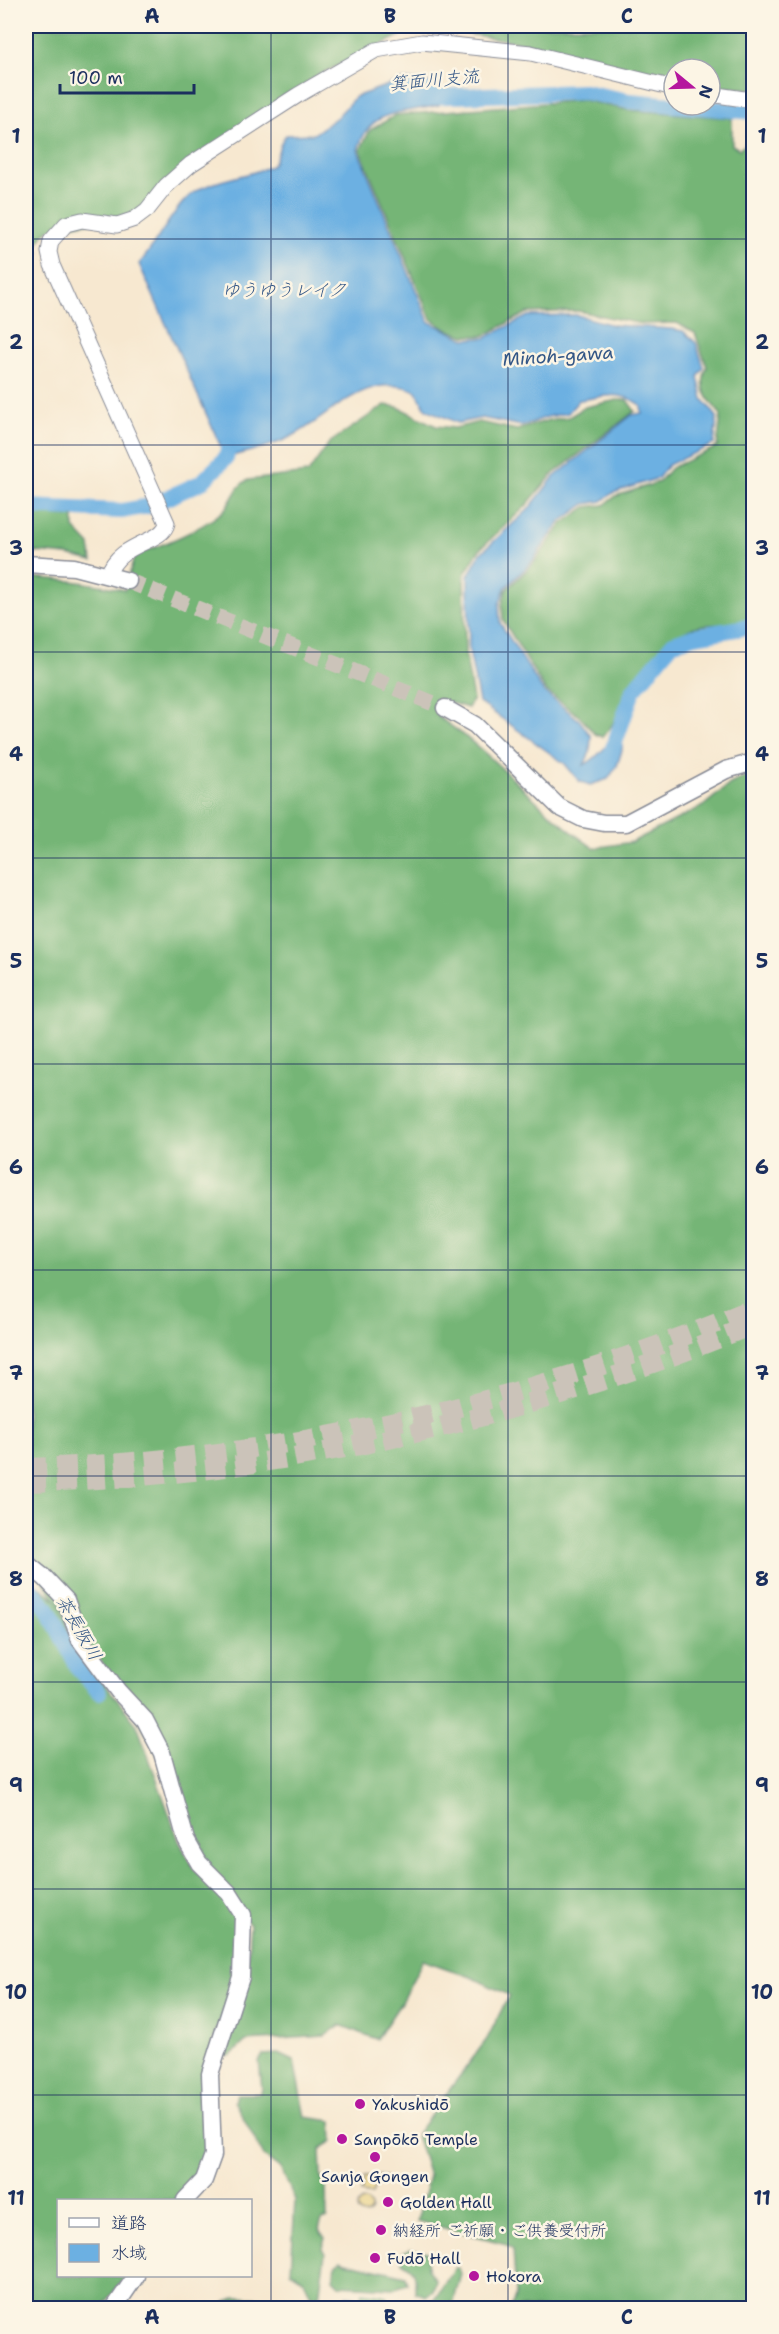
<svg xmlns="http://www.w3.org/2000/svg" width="779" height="2334" viewBox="0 0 779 2334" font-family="'Shantell Sans','Klee One',sans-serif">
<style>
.green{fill:#91d38a;stroke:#568174;stroke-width:1.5}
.forest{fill:#74b576;stroke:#48726a;stroke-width:1.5}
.sand{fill:#eeda9e;stroke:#84847e;stroke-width:1.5}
.water{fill:#6cb0e2;stroke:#4470a0;stroke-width:1.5}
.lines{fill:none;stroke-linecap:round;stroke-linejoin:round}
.river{stroke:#6cb0e2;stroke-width:16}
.primary-tunnel{stroke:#cbc3b9;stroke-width:16;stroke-dasharray:16 8;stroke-linecap:butt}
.highway-tunnel{stroke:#cbc3b9;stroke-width:20;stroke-dasharray:20 10;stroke-linecap:butt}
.secondary-casing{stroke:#898c97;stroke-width:17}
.primary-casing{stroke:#898c97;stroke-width:19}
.secondary{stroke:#fff;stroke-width:15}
.primary{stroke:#fff;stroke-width:16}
.grid{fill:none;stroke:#1b2f5e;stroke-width:1.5;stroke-opacity:0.55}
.poi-dot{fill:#b5179e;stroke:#fcf5e5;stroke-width:2}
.labels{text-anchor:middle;stroke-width:5;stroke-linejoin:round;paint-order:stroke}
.poi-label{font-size:16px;fill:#1b2f5e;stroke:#fcf5e5;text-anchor:start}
.water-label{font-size:18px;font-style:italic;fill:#335686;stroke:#fcf5e5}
.neatline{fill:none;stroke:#1b2f5e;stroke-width:2}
.grid-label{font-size:20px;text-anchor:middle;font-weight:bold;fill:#1b2f5e}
</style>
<rect width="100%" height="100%" fill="#fcf5e5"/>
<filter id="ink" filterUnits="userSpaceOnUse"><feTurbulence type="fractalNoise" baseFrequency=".0167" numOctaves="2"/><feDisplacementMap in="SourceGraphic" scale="12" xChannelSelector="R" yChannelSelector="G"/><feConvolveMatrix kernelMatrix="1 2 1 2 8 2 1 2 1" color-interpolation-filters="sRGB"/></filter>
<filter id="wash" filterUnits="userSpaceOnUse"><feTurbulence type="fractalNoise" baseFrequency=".008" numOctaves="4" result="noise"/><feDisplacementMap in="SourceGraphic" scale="24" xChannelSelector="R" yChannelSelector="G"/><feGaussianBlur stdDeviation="1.35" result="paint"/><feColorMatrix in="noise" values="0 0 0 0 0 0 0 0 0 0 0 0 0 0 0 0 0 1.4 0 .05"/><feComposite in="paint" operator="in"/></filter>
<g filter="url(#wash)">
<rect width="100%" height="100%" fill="#f7e8d0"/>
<polygon class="green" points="363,2292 387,2296 388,2299 382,2308 359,2308"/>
<g class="forest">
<polygon points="26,26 753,26 753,89 710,87 710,69 674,69 674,80 536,45 420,26 316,76 134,215 51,229 43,234 38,244 26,244"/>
<path d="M 583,100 L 628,110 L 732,118 L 732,145 L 739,149 L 745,145 L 750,119 L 754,119 L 753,621 C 734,629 709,620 690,629 C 668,639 642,669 629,690 C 618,708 619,721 602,737 L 595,734 L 580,717 L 545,690 L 503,620 L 502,605 L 506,590 L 533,564 L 562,524 L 586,507 L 604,505 L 616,496 L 659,482 L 671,468 L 717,447 L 721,415 C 707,398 698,389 707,367 L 695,333 L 677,323 L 642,324 L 578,311 L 527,313 L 483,336 L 465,336 L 446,329 L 431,319 L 360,150 L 370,130 L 396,115 Z"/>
<polygon points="39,252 26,279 26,304 26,265"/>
<path d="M 617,400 L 627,400 L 635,411 L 553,474 L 525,507 L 480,549 L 464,575 L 465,652 L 473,699 L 468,708 L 445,701 L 438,717 C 496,754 537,810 594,848 L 632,842 L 703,806 L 730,784 L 753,773 L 753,2308 L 511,2308 L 516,2294 L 513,2250 L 503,2243 L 417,2221 L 429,2176 L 416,2135 L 487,2039 L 509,1995 L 471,1977 L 423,1960 L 400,2004 L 377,2039 L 340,2025 L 325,2036 L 246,2041 L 230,2056 L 223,2055 L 245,1995 L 250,1925 L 201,1858 L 190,1837 L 183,1801 L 121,1689 L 26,1558 L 26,577 C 62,579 89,582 125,590 L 135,554 C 162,546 200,530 222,512 C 233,503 234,486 248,480 L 308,473 L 329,443 L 385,405 L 398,407 L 436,426 L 455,428 L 479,422 L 517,430 L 549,420 L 569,417 L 585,407 Z"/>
<polygon points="26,513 74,517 74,528 90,545 92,561 67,555 26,551"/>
<polygon points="26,1576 59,1602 73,1643 137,1725 179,1841 194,1869 225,1899 234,1915 236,1930 229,1993 203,2073 208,2154 198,2178 177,2200 58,2200 58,2276 127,2276 101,2308 26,2308"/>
<polygon points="279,2054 294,2061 305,2117 332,2121 333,2141 320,2149 321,2178 326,2186 327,2218 322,2220 319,2229 325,2238 322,2248 325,2254 319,2297 311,2296 304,2280 291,2271 295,2200 281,2169 264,2156 234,2101 237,2094 259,2094 262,2090 259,2061 263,2055"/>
<path d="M 410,2249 L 428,2252 L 427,2269 L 436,2280 L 433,2290 L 426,2296 L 415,2292 C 414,2277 420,2272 402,2262 L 403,2252 Z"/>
<polygon points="341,2261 406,2276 408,2284 395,2288 339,2285 333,2279 336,2265"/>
<polygon points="455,2268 459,2268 461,2274 452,2308 421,2308 434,2299"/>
<polygon points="236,2297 307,2301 311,2303 311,2308 216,2308"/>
</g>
<g class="sand">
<polygon points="379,2176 387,2177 388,2184 376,2181 372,2195 361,2193 364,2177"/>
<circle cx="364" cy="2208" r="7"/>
</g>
<g class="water">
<path d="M 402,80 L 422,80 L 438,86 L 439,105 C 404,114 369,107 358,150 L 429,322 L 465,339 L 485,338 L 528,316 L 577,315 L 613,325 L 671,329 L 683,331 L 696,343 L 704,368 L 698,377 L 703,399 L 717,417 L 714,444 L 668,465 L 658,478 L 613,493 L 602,501 L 585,504 L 560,522 L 531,563 L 505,588 L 499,605 L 500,623 L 543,691 L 579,720 L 591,736 L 590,752 L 584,765 C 597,758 612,742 617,729 L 623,731 L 622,750 L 617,766 L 608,779 L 590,785 L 579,781 L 565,764 L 479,702 L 469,650 L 468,576 L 481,553 L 528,510 L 554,477 L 632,415 L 642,413 L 641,406 C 621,389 603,397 579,400 L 568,413 L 547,417 L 522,426 L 482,418 L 458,423 L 426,409 L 416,391 C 368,370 334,413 296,434 C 275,446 250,451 226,458 L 139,264 C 158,243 173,206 196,191 C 219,178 247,177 271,166 C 280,157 277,144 286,135 L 314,134 L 337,117 L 355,97 Z"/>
<polygon points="346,2296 357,2297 356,2308 344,2308"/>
</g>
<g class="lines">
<g class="river">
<polyline points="417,97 585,92 629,101 754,112"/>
<polyline points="26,507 122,511 149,506 202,482 226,458 231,436"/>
<polyline points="612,751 633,691 673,643 694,636 754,626"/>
<polyline points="26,1583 47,1608 80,1671 99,1692"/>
</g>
</g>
</g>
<g filter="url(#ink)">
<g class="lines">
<polyline class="primary-tunnel" points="128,581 445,708"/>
<g class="highway-tunnel">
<path d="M 26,1468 C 277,1461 522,1405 754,1308"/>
<path d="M 26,1482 C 276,1477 522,1420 754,1324"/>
</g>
<defs>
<g id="secondary">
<polyline points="710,94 744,99 754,98"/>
<path d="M 108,575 C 119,541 163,544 167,523 L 52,265 L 49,252 L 51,241 L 66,224 L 82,220 L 117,225 L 135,219 L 147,210 L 166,186 L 191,164 L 298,95 L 376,50 L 422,42 L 531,53 L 674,88"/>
</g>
<g id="primary">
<polyline points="26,564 74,567 128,581"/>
<polyline points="445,708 475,725 559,807 583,819 604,823 626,823 726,770 754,762"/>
<polyline points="26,1563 45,1578 66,1600 80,1640 118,1691 145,1720 162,1753 186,1840 199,1863 229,1893 243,1915 241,1977 210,2074 213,2155 204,2180 185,2200"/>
<polyline points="114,2308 136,2276"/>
</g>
</defs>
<use href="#secondary" class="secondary-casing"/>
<use href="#primary" class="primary-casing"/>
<use href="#secondary" class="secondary"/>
<use href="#primary" class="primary"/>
</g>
</g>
<path class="grid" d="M 271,26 L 271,2308M 508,26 L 508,2308M 26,239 L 754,239M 26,445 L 754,445M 26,652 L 754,652M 26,858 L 754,858M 26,1064 L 754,1064M 26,1270 L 754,1270M 26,1476 L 754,1476M 26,1682 L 754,1682M 26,1889 L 754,1889M 26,2095 L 754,2095"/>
<g class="poi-dot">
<circle cx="360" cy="2104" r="6"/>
<circle cx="342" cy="2139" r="6"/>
<circle cx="375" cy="2157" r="6"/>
<circle cx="388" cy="2202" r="6"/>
<circle cx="381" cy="2230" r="6"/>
<circle cx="375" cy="2258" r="6"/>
<circle cx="474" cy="2276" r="6"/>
</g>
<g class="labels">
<g class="poi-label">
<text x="372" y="2110">Yakushidō</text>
<text x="354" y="2145">Sanpōkō Temple</text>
<text x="375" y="2182" text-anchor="middle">Sanja Gongen</text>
<text x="400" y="2208">Golden Hall</text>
<text x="393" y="2236">納経所 ご祈願・ご供養受付所</text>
<text x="387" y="2264">Fudō Hall</text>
<text x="486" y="2282">Hokora</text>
</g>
<g class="water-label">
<text transform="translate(434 80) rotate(-5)" y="6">箕面川支流</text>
<text x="284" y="296">ゆうゆうレイク</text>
<text transform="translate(558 356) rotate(-4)" y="6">Minoh-gawa</text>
<text transform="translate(79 1628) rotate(60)" y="6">茶長阪川</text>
</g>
</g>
<rect width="779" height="2334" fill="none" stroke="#fcf5e5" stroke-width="66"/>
<rect x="57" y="2199" width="195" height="78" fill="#fcf5e5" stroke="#a2a6af" stroke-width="1.5"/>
<rect x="69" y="2218" width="30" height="9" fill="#ffffff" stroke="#a2a6af" stroke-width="1.5"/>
<text x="111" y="2229" font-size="18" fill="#1b2f5e">道路</text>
<rect x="69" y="2244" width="30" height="18" fill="#6cb0e2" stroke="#a2a6af" stroke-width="1.5"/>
<text x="111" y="2259" font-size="18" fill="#1b2f5e">水域</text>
<g transform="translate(692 87) rotate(109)"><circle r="28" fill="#fcf5e5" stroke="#a2a6af" stroke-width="1.5"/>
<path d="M0-4.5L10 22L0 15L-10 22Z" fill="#b5179e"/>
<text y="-9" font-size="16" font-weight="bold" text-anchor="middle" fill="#1b2f5e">N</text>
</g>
<path d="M60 84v9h134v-9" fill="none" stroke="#1b2f5e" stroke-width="3"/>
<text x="69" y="84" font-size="18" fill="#1b2f5e" stroke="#fcf5e5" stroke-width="4.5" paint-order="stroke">100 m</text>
<rect x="33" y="33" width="713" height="2268" class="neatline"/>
<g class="grid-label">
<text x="152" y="23">A</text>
<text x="390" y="23">B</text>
<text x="627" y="23">C</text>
<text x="16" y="143">1</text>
<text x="762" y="143">1</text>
<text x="16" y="349">2</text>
<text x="762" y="349">2</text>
<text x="16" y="555">3</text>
<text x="762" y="555">3</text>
<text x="16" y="761">4</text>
<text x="762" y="761">4</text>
<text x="16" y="968">5</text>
<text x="762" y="968">5</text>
<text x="16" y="1174">6</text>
<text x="762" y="1174">6</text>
<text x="16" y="1380">7</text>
<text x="762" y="1380">7</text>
<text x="16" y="1586">8</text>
<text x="762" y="1586">8</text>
<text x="16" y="1792">9</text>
<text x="762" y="1792">9</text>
<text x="16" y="1999">10</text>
<text x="762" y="1999">10</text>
<text x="16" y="2205">11</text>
<text x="762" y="2205">11</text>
<text x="152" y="2324">A</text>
<text x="390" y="2324">B</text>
<text x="627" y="2324">C</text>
</g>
</svg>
